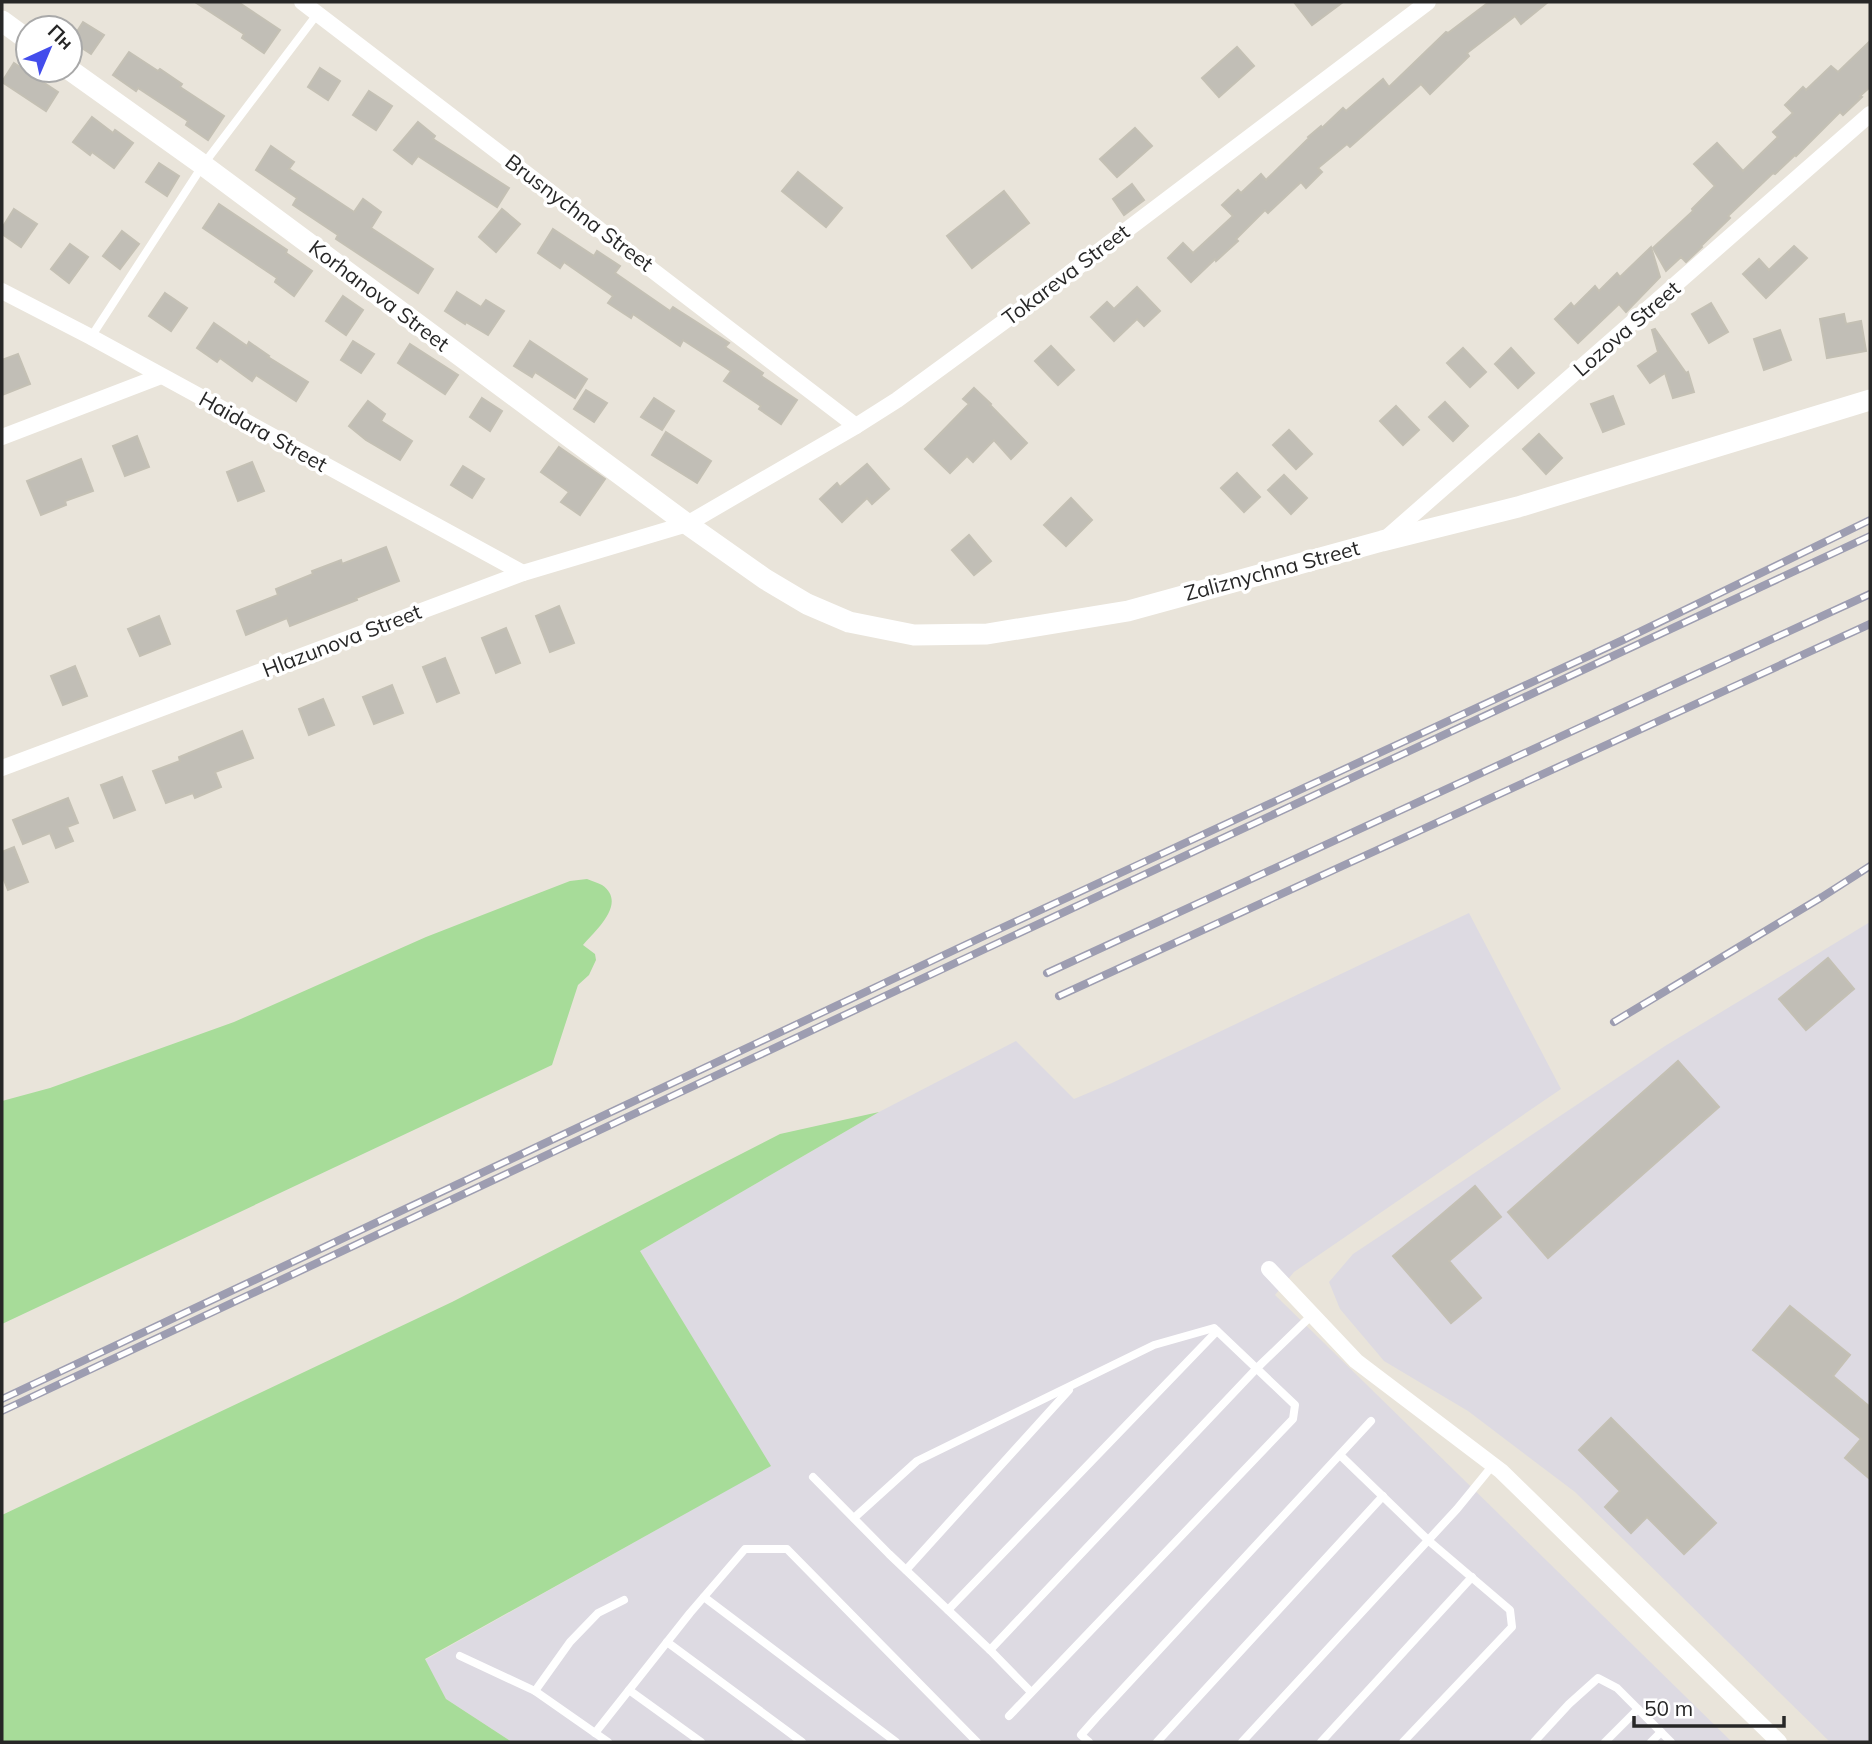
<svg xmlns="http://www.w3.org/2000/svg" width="1872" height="1744" viewBox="0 0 1872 1744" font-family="Mulish,sans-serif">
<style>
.industrial{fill:#dddae2}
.green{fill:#a7dc99}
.building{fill:#c1beb6;stroke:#c4c0b4;stroke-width:2}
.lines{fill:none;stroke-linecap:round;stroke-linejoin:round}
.service{stroke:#fff;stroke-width:8}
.minor{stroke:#fff;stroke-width:16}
.secondary{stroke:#fff;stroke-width:21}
.rail-casing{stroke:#9d9db1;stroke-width:8}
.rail{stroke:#fff;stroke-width:5;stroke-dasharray:16;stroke-linecap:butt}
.labels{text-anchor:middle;stroke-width:7;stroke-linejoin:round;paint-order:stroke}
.street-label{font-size:21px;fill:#272727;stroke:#fff}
</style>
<rect width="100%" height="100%" fill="#e9e4da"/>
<g class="industrial">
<polygon points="1469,913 1561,1089 1294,1272 1275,1295 1732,1742 512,1742 446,1699 425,1660 770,1466 640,1251 879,1112 1016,1041 1074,1099 1112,1083"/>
<polygon points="1870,922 1870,1742 1830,1742 1575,1492 1468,1411 1384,1361 1340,1309 1329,1282 1353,1254 1665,1046"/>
</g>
<g class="green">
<path d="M 587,879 C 592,881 598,883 602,885 C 628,903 595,931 583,945 L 595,954 L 596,960 L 589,975 L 578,985 L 552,1065 L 2,1324 L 2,1101 L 50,1088 L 234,1022 L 426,937 L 570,881 Z"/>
<polygon points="879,1112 640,1251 771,1466 425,1659 446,1699 512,1742 2,1742 2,1515 452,1302 780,1134"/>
</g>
<g class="building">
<polygon points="195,2 238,2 280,30 264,53 242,38 244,34"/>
<polygon points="1294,2 1343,2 1312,25"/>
<polygon points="1489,2 1548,2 1521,24 1515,16 1467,53 1469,56 1430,94 1421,84 1350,147 1347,144 1318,168 1322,172 1306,188 1301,182 1268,213 1265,210 1236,239 1238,241 1216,261 1215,259 1191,282 1168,258 1183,243 1193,253 1233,216 1222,205 1238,190 1241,193 1261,174 1266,180 1309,138 1308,137 1321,126 1322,128 1343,108 1346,111 1383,79 1389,87 1446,32 1448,33"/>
<polygon points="83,22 104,35 91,54 71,41"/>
<polygon points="1870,41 1870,87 1860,96 1862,97 1843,115 1840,112 1796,156 1795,155 1775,174 1773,173 1728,216 1730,218 1701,246 1702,247 1686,262 1681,257 1666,271 1653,248 1693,211 1692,209 1715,186 1694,164 1717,143 1743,171 1778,137 1773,132 1793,113 1785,105 1803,87 1806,90 1831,66 1838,72"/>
<polygon points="1237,47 1254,66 1219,97 1202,78"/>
<polygon points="129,52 158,71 160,69 182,84 180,87 224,116 208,140 186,125 188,121 138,88 136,91 113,75"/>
<polygon points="14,63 58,92 46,111 2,82"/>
<polygon points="320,68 340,81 328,100 308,87"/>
<polygon points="369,91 392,106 376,130 353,115"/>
<polygon points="92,117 113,133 115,130 133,143 114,168 92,152 90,155 73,142"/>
<polygon points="418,122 435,136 433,139 509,188 497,207 418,156 412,164 394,150"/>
<polygon points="1135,128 1152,146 1117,177 1100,159"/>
<polygon points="271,146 294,162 289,169 354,212 363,199 381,212 371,228 433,269 418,293 336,239 338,235 293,205 297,198 256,170"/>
<polygon points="159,163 179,176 167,196 146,182"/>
<polygon points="798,172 842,208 826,227 782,191"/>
<polygon points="1132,184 1144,200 1124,215 1113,199"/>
<polygon points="1004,191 1029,223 972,268 947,236"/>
<polygon points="219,204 287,250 286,253 312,271 294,296 275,282 277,278 203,228"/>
<polygon points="14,209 37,224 21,247 2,234 2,228"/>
<polygon points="502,209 520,224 496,252 479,237"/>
<polygon points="553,229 594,256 597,251 620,266 615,273 670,311 673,307 729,343 725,347 763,373 761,376 797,400 781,424 759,409 761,406 724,381 731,371 683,340 680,346 633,314 631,318 608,303 613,296 564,262 560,268 538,253"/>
<polygon points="122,231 139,244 120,269 103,256"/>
<polygon points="70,244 88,257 69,283 51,269"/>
<polygon points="1794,246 1807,258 1766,298 1743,274 1759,259 1769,270"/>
<polygon points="1651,247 1660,277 1626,312 1619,304 1578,343 1555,319 1571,303 1574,307 1595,286 1599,291 1617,273 1620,277"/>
<polygon points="1137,287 1160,311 1144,326 1137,319 1114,341 1091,317 1107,302 1114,309"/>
<polygon points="457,292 481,307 486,300 504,311 488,335 466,322 465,324 445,311"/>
<polygon points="165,293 187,308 171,331 149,316"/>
<polygon points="343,296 363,310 346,335 326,321"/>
<polygon points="1711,303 1728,332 1709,343 1692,314"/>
<polygon points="1844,314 1846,324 1861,321 1866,351 1827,358 1820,319"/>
<polygon points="214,323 247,346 249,342 269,356 268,357 308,382 296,401 256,375 252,381 220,358 217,362 197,348"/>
<polygon points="1655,329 1686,373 1688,372 1694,392 1673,398 1665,373 1650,383 1638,366 1658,352 1652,330"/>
<polygon points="1780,330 1791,360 1764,370 1754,339"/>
<polygon points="353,341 374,354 361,373 341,360"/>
<polygon points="530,341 587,379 575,398 535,372 532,377 514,366"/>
<polygon points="410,344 458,375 445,394 398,363"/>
<polygon points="1051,346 1074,370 1058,385 1035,361"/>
<polygon points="1463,348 1486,372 1470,387 1447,363"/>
<polygon points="1511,348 1534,373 1518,388 1495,364"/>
<polygon points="18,354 30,384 2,395 2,360"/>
<polygon points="974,388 991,404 990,405 1027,443 1011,459 994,440 973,462 967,456 950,473 925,449 969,404 963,399"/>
<polygon points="586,390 607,403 594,422 574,409"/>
<polygon points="1613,396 1624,424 1603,432 1591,404"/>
<polygon points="482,398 502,411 490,431 470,417"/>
<polygon points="654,398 674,411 662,430 641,417"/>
<polygon points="368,401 385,414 381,421 412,441 400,460 366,440 349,426"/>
<polygon points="1445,402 1468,426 1453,441 1429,417"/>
<polygon points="1396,406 1419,430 1403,445 1380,421"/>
<polygon points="1289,430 1312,454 1296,469 1273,445"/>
<polygon points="666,432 711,461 697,483 652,455"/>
<polygon points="1539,434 1562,458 1546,474 1523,449"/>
<polygon points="137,436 149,467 125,476 113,446"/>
<polygon points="559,447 605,479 580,515 561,502 569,492 541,472"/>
<polygon points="81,459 93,491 65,501 66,505 41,515 27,481"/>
<polygon points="252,462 264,491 238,501 227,472"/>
<polygon points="867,464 889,489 872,504 867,498 842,522 820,499 837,483 840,487"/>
<polygon points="463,466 484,479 472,498 451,485"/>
<polygon points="1237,473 1260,497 1244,512 1221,488"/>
<polygon points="1284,475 1307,498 1291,514 1268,490"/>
<polygon points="1071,498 1092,520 1066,546 1044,525"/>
<polygon points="969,535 991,561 974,575 952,550"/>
<polygon points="386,547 399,581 356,598 357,600 290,626 287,618 246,635 237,611 278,595 276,589 313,574 312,571 341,560 342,564"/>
<polygon points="559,606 574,643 550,652 536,616"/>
<polygon points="159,616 170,644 140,656 128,629"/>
<polygon points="506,628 520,663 496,673 482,638"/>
<polygon points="445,658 459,693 437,702 423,667"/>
<polygon points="75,666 87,696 63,705 51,676"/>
<polygon points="392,685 403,713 374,724 363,697"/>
<polygon points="323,699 334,725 309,735 299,709"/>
<polygon points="242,731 253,758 215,772 221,787 195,798 193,793 166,803 153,771 180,761 179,757"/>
<polygon points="122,777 135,810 114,818 101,785"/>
<polygon points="68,798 78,823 67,827 73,841 56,848 50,833 23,844 13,820"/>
<polygon points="14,847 28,882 8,890 2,875 2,852"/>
<polygon points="1828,958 1854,989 1806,1030 1779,999"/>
<polygon points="1678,1061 1719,1107 1548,1258 1508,1212"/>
<polygon points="1475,1186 1501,1217 1449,1261 1481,1298 1451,1323 1393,1256"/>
<polygon points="1790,1306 1850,1355 1833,1376 1870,1407 1870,1479 1845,1458 1861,1439 1753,1350"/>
<polygon points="1611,1418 1716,1523 1684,1554 1647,1517 1631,1533 1605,1507 1620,1491 1579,1450"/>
</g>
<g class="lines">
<g class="service">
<polyline points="91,337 203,165 318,13"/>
<polyline points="1340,1455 1429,1541 1510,1610 1512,1627 1403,1742"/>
<polyline points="813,1477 889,1554 990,1650 1031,1692"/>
<polyline points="854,1518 917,1461 1154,1345 1214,1328 1295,1405 1293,1419 1009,1716"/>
<polyline points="906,1570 1069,1390"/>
<polyline points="704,1597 896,1742"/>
<polyline points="948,1610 1217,1331"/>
<polyline points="667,1642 802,1742"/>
<polyline points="990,1650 1257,1368 1312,1315"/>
<polyline points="460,1656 535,1691 608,1742"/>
<polyline points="629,1690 701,1742"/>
<polyline points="535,1691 570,1642 598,1613 624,1600"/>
<polyline points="595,1733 690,1613 745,1549 787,1549 977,1742"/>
<polyline points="1089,1742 1081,1735 1096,1718 1371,1421"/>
<polyline points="1157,1742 1383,1496"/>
<polyline points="1242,1742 1457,1509 1493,1465"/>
<polyline points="1321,1742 1472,1577"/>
<polyline points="1534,1742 1569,1704 1598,1678 1617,1688 1671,1742"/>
<polyline points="1605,1742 1638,1709"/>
<polyline points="1651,1742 1661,1732"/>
</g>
<g class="minor">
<polyline points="302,2 856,426"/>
<polyline points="2,291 91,337 523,573"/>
<polyline points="2,437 161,376"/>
<polyline points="1384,540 1870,114"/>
<polyline points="2,768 523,573 687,524 856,426 897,400 1058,282 1428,2"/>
<polyline points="1269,1269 1356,1361 1501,1471 1779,1742"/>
</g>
<g class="secondary">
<polyline points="2,21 28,40"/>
<polyline points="70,70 203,165 687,524 765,579 807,604 849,622 914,635 987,634 1128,611 1382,541 1518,507 1870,400"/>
</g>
<defs>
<g id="rail">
<polyline points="1047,973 1870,594"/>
<polyline points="1059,996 1870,624"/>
<polyline points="1614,1022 1822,897 1870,866"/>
<polyline points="2,1399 980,938 1623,640 1870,520"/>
<polyline points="2,1411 985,949 1870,536"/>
</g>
</defs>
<use href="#rail" class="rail-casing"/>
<use href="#rail" class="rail"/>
</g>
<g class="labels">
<g class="street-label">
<text transform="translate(579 213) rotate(37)" y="7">Brusnychna Street</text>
<text transform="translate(1066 275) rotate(-37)" y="7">Tokareva Street</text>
<text transform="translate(379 296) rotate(37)" y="7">Korhanova Street</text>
<text transform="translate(1627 329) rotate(-41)" y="7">Lozova Street</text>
<text transform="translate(263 432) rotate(29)" y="7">Haidara Street</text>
<text transform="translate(1272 571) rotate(-15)" y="7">Zaliznychna Street</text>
<text transform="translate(342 641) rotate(-21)" y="7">Hlazunova Street</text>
</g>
</g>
<rect width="1872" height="1744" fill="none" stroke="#272727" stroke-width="7"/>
<g transform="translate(49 49) rotate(44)"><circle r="33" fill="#ffffff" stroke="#a9a9a9" stroke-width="2"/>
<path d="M0-5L12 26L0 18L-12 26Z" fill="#434dec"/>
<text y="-10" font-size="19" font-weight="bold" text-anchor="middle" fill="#272727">Пн</text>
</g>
<path d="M1634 1716v10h150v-10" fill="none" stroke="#272727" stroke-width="3.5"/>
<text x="1644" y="1716" font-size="21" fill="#272727" stroke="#ffffff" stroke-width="5" paint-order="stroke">50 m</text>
</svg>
